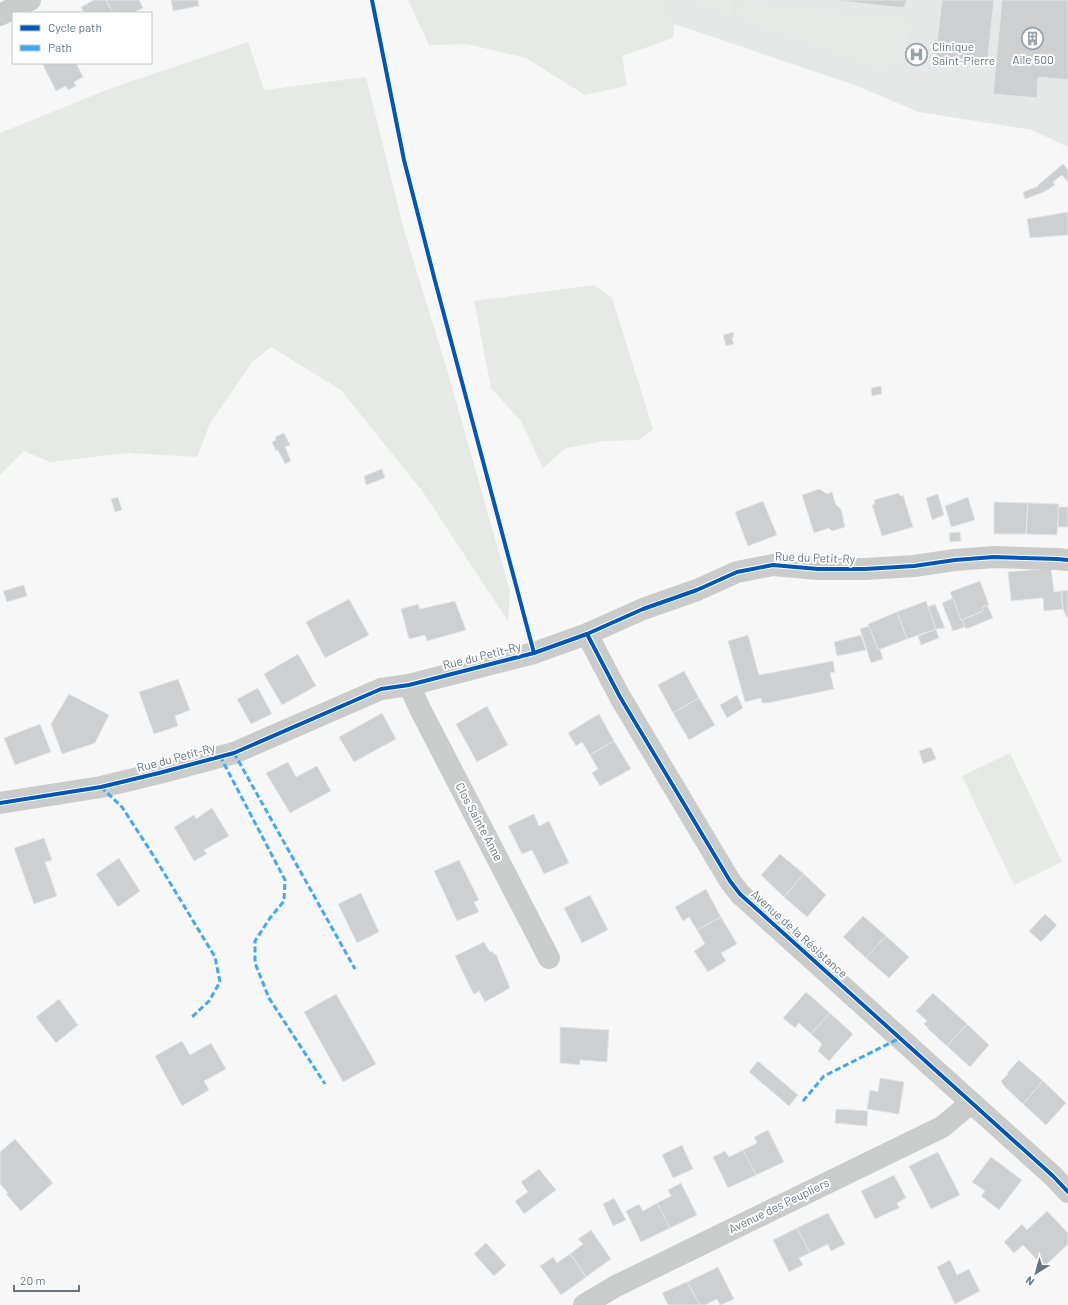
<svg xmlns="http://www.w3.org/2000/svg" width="1068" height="1305" viewBox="0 0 1068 1305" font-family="Barlow,sans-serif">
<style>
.built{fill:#e6e7e7}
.green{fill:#e6e9e5}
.building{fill:#cecfd0;stroke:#e6e6e6}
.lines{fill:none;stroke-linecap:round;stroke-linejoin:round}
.street{stroke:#cacccc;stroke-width:22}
.quiet{stroke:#3fa9f5;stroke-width:3;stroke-dasharray:6 3;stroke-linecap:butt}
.cycleway-casing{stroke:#fff;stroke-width:6}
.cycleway{stroke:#0057b8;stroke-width:4}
.labels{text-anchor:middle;stroke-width:4;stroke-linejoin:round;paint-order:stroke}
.poi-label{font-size:12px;fill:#66747e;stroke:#fff;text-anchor:start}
.street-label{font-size:12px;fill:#66747e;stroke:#fff}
</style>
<rect width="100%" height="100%" fill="#f7f7f7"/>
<polygon class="built" points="656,0 1068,0 1068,147 1032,130 919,112 852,84 674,24"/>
<g class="green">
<polygon points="408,0 656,0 674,24 673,38 622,56 627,86 585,95 526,58 467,44 429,45"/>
<polygon points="689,0 732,0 731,14"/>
<polygon points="740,3 909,22 905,59 884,69 739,17"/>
<polygon points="248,42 264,90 366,77 404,230 448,373 510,591 508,621 423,492 341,390 271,347 253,361 210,423 197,457 128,453 50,462 24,451 0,475 0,133 109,89"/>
<polygon points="594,285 612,298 653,429 639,440 603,441 566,448 543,468 521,421 491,388 474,301"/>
<polygon points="1010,753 1062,862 1014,885 962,776"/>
</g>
<g class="building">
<polygon points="94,0 106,0 113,13 84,13 81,7"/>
<polygon points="106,0 139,0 143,8 133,13 113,13"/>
<polygon points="171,0 198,0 199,6 173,11"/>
<polygon points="831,0 907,0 904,8"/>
<polygon points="942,0 994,0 987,66 935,60"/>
<polygon points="1002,0 1068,0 1068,80 1038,77 1037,98 993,94"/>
<polygon points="42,63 76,63 83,77 74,82 76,86 68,90 66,86 56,91"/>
<polygon points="1063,164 1068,170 1068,182 1062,175 1053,182 1055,185 1044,192 1025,199 1023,192 1039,186 1038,185"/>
<polygon points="1068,212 1068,235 1030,238 1027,219"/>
<polygon points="733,332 734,337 732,338 734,344 726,346 723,335"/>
<polygon points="881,386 882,394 872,396 871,388"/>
<polygon points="284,433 290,445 285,447 291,461 285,464 278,450 276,451 272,442 276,440 275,437"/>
<polygon points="382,469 385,478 366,485 364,476"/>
<polygon points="819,489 827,494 832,492 836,505 841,509 845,527 832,531 829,528 814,533 802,495"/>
<polygon points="899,493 900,496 903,495 913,527 882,536 872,505 875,504 874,500"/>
<polygon points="938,494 944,515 932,520 926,498"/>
<polygon points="118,497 122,510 115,512 111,499"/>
<polygon points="968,497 975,520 951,527 945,506"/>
<polygon points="763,501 777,535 748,546 735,512"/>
<polygon points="994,502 1028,503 1026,534 994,534"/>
<polygon points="1028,503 1059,504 1057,535 1026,534"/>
<rect x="1058" y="507" width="10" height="20"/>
<polygon points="960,532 961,541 950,542 949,533"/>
<polygon points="1051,568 1054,592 1061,591 1063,609 1044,611 1043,598 1011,601 1008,572"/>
<polygon points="980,581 989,605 982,608 983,611 961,620 950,592"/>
<polygon points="24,585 27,596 7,602 3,591"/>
<polygon points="1068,590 1068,618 1067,618 1063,609 1061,591"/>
<polygon points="953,598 961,620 962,620 965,627 953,631 942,603"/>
<polygon points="349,599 369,635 325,658 306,622"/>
<polygon points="455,601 466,630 427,641 425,635 409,639 401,609 418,604 420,609"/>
<polygon points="926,601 936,629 907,639 897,612"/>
<polygon points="935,604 945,628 936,629 928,607"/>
<polygon points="987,605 993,618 966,629 962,620 983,611 982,608"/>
<polygon points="897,612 907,639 878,650 868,624"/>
<polygon points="869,626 878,650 880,649 883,659 871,663 860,629"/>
<polygon points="936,629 939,638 921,645 918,636"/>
<polygon points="748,635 759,675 833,661 835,672 830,673 834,689 768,703 762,703 761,698 745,702 728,641"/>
<polygon points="861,635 866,650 837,656 834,642"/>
<polygon points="298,654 316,686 282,705 264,674"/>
<polygon points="684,671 699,698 673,713 658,685"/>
<polygon points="178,679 190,710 175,716 178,726 154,734 139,692"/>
<polygon points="258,688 272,714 251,724 237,699"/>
<polygon points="69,694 109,715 95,743 62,754 51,724"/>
<polygon points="737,695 743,708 727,718 720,705"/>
<polygon points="699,698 715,725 689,740 673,713"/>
<polygon points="487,706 508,745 477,762 456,724"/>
<polygon points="382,713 396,739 354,762 339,737"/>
<polygon points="599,714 614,741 590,755 582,742 576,746 568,733"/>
<polygon points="40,724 51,752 15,765 4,738"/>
<polygon points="614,741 631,769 600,786 592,773 598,769 590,755"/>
<polygon points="931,747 936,759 923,764 919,751"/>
<polygon points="288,762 296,777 317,766 331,791 290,813 266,773"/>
<polygon points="212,808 229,836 204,850 207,854 194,861 174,827 194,815 196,819"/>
<polygon points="534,814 539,826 549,821 569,863 544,874 532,850 522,854 508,826"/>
<polygon points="44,838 52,860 45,862 57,896 34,904 14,848"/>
<polygon points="780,854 804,874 784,897 761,875"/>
<polygon points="119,858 140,891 118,907 96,874"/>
<polygon points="459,860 479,900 474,902 479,912 457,921 434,871"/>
<polygon points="804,874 826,895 807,917 784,897"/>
<polygon points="706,889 721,917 697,930 689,917 683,921 675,907"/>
<polygon points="361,893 379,932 357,943 338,904"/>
<polygon points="590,895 608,930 582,943 564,908"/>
<polygon points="1045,914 1057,925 1041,942 1029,931"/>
<polygon points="863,916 886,936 866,958 843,937"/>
<polygon points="721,917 737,944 721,953 726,961 708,972 694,951 705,944 697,930"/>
<polygon points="886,936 909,957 889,978 866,958"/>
<polygon points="484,942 490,952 492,951 495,955 496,954 510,988 485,1002 479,991 474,994 472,991 455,956"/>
<polygon points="806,992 830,1013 811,1034 799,1023 795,1028 783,1018"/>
<polygon points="933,993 967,1024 947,1046 928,1029 928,1028 924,1024 927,1021 916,1011"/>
<polygon points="336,994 376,1064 343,1082 304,1012"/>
<polygon points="59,999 78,1025 56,1043 36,1017"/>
<polygon points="830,1013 853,1034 829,1061 818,1051 822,1044 811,1034"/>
<polygon points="967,1024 989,1045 970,1067 947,1046"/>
<polygon points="560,1027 609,1030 607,1062 580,1060 580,1065 560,1063"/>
<polygon points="182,1041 190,1055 211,1043 226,1069 204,1081 209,1090 182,1106 155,1056"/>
<polygon points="1019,1060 1043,1081 1023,1104 1004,1086 1001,1081 1008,1074 1007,1073"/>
<polygon points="758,1061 798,1095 789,1106 749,1072"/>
<polygon points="880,1078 904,1082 899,1114 867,1109 870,1090 878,1092"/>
<polygon points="1043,1081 1066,1103 1046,1125 1023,1104"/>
<polygon points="836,1109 868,1111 867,1126 835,1123"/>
<polygon points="768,1130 784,1162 756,1175 743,1150 757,1143 754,1137"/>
<polygon points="15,1139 53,1183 21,1211 6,1194 8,1193 0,1184 0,1152"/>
<polygon points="682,1145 693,1169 673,1178 662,1155"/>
<polygon points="743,1150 756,1175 728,1188 713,1157 725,1151 729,1157"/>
<polygon points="938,1152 960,1195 931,1209 909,1166"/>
<polygon points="991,1157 1022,1180 999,1210 981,1196 985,1191 972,1182"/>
<polygon points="539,1169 556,1190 524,1214 515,1201 528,1192 521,1182"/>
<polygon points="894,1175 906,1198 897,1203 899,1208 875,1219 861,1191"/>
<polygon points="681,1183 697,1215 670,1228 657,1203 671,1196 668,1190"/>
<polygon points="614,1198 626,1220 613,1226 603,1204"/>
<polygon points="657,1203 670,1228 641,1242 626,1211 639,1204 643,1211"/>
<polygon points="1047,1211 1068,1233 1068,1244 1044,1267 1023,1245 1014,1253 1004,1242 1022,1224 1027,1230"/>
<polygon points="828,1213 845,1244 831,1251 828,1244 810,1253 797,1228"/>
<polygon points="797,1228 810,1253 799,1258 803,1265 789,1272 773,1240"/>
<polygon points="591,1230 611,1259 586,1277 570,1254 583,1244 578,1239"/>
<polygon points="486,1243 506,1265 494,1276 474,1254"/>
<polygon points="570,1254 586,1277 561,1295 540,1266 553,1257 557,1263"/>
<polygon points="950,1260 957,1275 969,1269 980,1291 955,1304 937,1267"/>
<polygon points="718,1267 734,1299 721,1305 720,1305 717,1299 705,1305 700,1305 687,1282"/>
<polygon points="687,1282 700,1305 668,1305 662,1293"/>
</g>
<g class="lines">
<g class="street">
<polyline points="0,15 30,0"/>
<polyline points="587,634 620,697 730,881 740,894 1053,1176 1068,1192"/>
<polyline points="409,685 420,709 549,958"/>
<polyline points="0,803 101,787 159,773 234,753 381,689 409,685 534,653 587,634 643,609 697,590 737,572 773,565 818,569 865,569 914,566 955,560 994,557 1058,559 1068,560"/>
<polyline points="584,1305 616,1286 942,1127 971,1103"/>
</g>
<g class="quiet">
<polyline points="234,753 355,969"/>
<polyline points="220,756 285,880 284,901 270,918 255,941 255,963 269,998 325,1084"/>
<polyline points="101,787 122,807 155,858 215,957 220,982 209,1001 192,1017"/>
<polyline points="803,1101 824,1076 900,1038"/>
</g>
<defs>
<g id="cycleway">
<polyline points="372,0 404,160 434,277 534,653"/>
<polyline points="587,634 620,697 730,881 740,894 1053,1176 1068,1192"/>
<polyline points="0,803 101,787 159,773 234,753 381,689 409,685 534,653 587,634 643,609 697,590 737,572 773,565 818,569 865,569 914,566 955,560 994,557 1058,559 1068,560"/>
</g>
</defs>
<use href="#cycleway" class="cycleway-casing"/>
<use href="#cycleway" class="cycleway"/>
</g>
<defs>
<symbol id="building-ring" viewBox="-11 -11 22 22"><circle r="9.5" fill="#fff" stroke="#99a2a8" stroke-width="1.5"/><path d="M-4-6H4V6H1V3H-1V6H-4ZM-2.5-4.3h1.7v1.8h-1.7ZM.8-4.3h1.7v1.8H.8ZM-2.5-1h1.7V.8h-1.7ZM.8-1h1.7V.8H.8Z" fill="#99a2a8"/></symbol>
<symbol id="hospital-ring" viewBox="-11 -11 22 22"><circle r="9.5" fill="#fff" stroke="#99a2a8" stroke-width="1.5"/><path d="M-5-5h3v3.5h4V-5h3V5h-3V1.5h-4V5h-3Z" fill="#99a2a8"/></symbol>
</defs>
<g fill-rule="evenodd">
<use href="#building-ring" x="1020" y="26" width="25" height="25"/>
<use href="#hospital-ring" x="904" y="42" width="25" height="25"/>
</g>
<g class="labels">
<g class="poi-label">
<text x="932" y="51">Clinique<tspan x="932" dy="14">Saint-Pierre</tspan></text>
<text x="1033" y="64" text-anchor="middle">Aile 500</text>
</g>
<g class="street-label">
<text transform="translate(815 558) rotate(2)" y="4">Rue du Petit-Ry</text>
<text transform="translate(482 656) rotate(-14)" y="4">Rue du Petit-Ry</text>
<text transform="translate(176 758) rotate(-15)" y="4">Rue du Petit-Ry</text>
<text transform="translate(479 822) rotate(62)" y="4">Clos Sainte Anne</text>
<text transform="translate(799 934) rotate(42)" y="4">Avenue de la Résistance</text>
<text transform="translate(779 1206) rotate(-26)" y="4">Avenue des Peupliers</text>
</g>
</g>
<rect x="12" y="12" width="140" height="52" fill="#ffffff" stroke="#c2c7cb"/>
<rect x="20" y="25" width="20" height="6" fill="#0057b8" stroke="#c2c7cb"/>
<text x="48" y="32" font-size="12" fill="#66747e">Cycle path</text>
<rect x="20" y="45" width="20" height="6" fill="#3fa9f5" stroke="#c2c7cb"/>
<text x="48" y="52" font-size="12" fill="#66747e">Path</text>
<g transform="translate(1036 1273) rotate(217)" stroke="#ffffff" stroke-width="3" paint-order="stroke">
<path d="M0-3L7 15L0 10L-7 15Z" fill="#66747e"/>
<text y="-6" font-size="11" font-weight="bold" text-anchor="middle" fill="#66747e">N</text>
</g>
<path d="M14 1285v6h65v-6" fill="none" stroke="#66747e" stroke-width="2"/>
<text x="20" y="1285" font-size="12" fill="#66747e" stroke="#ffffff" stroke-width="3" paint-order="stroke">20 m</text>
</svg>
